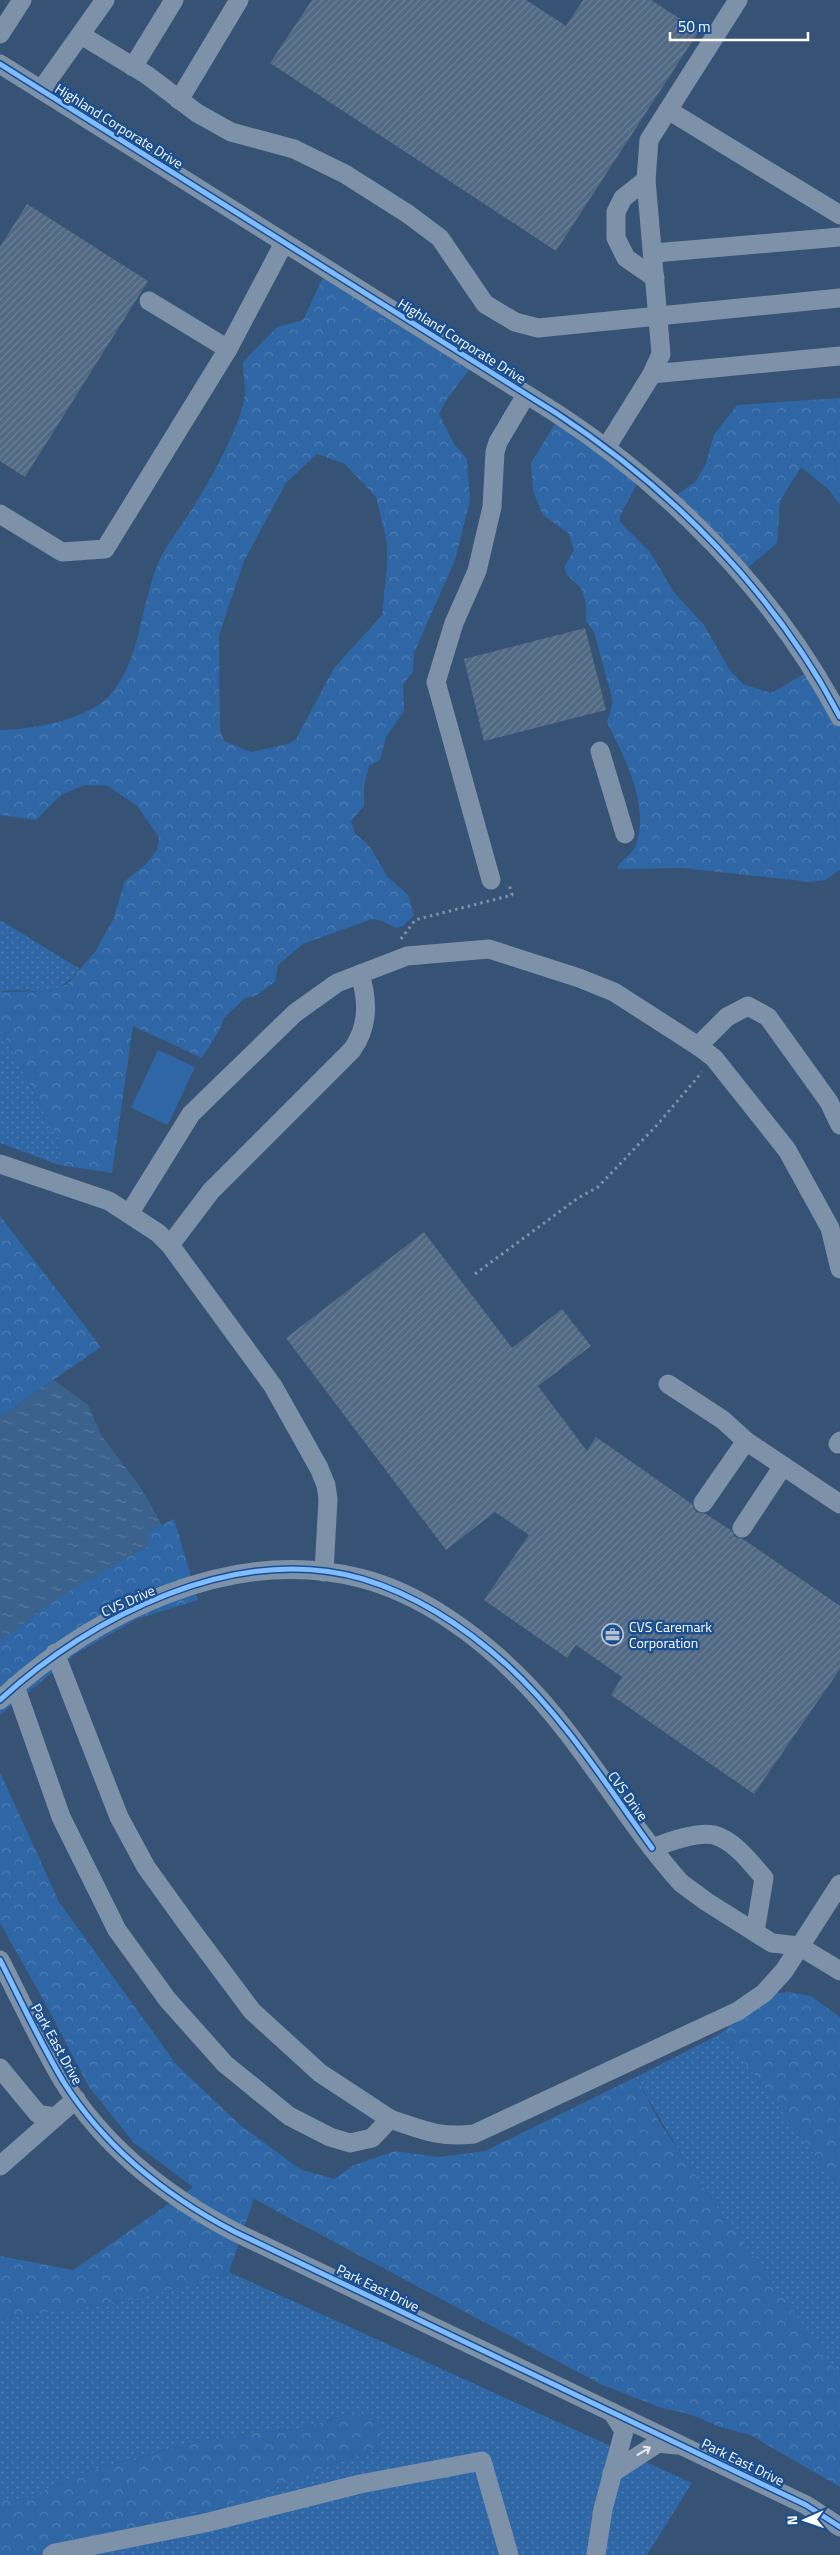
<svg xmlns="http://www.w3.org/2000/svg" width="840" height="2555" viewBox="0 0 840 2555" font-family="'Titillium Web',sans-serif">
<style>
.green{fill:url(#green-dots)}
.forest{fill:url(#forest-crowns);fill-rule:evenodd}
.pitch{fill:#2f66a5}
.water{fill:url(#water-ripples)}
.building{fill:url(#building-hatch)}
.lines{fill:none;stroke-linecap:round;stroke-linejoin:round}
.path{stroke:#7d92a8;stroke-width:3;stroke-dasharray:2.5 4;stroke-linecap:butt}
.minor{stroke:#7d92a8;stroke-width:19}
.cycleway-casing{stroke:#1b4f8f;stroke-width:8}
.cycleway{stroke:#80bcff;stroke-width:5}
.oneway{stroke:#e5e9ee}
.labels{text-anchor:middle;stroke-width:5;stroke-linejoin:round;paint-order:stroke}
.street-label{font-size:14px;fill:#fff;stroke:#1b4f8f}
.poi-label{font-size:14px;fill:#fff;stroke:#1b4f8f;text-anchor:start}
</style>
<defs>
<pattern id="green-dots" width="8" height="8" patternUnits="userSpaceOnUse" patternTransform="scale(1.25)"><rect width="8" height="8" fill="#2f66a5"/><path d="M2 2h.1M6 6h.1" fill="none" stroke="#4e7db2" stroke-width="1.8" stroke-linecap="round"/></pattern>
<pattern id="forest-crowns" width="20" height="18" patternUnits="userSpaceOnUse" patternTransform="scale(1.25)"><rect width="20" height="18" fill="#2f66a5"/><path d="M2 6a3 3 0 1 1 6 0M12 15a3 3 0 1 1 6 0" fill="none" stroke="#4e7db2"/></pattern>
<pattern id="water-ripples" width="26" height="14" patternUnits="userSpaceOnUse" patternTransform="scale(1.25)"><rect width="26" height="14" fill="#3b618d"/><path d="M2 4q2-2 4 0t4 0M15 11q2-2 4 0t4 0" fill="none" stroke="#58799e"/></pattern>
<pattern id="building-hatch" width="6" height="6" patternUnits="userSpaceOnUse" patternTransform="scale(1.25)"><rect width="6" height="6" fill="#526984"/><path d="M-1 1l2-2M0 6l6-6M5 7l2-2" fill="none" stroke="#6c8096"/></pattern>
</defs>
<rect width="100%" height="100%" fill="#365274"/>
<g class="green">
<path d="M 0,920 L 80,969 C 49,1005 39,985 0,992 Z"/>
<polygon points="0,1028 58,1138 59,1165 0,1143"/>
<path d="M 720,2034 L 763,2085 L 840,2189 L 840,2376 C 768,2279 693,2183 636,2077 Z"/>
<polygon points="229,2272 692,2483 647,2555 43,2555 47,2547 131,2531 158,2518 209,2512 265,2492 352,2457 379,2450 353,2412 306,2428 250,2433 194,2442 88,2471 22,2500 0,2500 0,2319 107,2304 156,2294"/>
</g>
<g class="forest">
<path d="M 326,271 L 474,363 L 445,402 L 439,414 L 454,444 L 467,459 L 470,500 L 455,560 L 414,653 L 413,672 L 403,684 L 404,711 L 386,737 L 380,760 L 369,766 L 364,787 L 364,806 L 351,821 L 355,833 L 370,847 L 387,876 L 408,895 L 414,915 L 403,926 L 396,928 L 382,921 L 372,919 L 303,944 L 278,965 L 275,982 L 255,996 L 245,998 L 224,1018 L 219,1031 L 202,1058 L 133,1026 L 112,1173 L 59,1165 L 58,1138 L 0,1028 L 0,992 L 50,991 L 67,984 L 95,952 L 113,920 L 125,881 L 145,865 L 157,850 L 159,837 L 137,806 L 108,786 L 85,785 L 61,795 L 36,820 L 0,815 L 0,730 C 31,730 84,720 107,698 C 143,662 139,602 161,557 C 169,541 182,525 192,509 C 210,481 237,433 244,400 C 246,388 243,374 243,362 L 277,327 L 303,320 ZM 317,454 L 345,464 L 376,497 L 387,543 L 387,566 L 382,615 L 334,668 L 296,739 L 288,744 L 251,752 L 224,741 L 220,730 L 219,635 L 244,561 L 286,483 Z"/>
<polygon points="840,398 840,505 829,490 801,467 780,501 777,543 745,570 670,500 696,481 705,465 714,435 737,405"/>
<path d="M 558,419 L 641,476 L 620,516 L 620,522 L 650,552 L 673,591 L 704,625 L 729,669 L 743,684 L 771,693 L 811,670 L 840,714 L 840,870 L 825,880 L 811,882 L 682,868 L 617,869 C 620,860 633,854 636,845 C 650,805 624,757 607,722 L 613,702 L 594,632 L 586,621 L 586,603 L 581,588 L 567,575 L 564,567 L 574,550 L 568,533 L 543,515 L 533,491 L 531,463 Z"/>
<polygon points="0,1216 101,1347 0,1417"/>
<polygon points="174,1519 198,1600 137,1619 74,1655 0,1715 0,1641 149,1531"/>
<polygon points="0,1772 59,1902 176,2064 240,2125 300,2169 334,2179 354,2165 395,2151 439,2157 485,2151 636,2077 660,2123 717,2207 840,2376 840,2487 750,2435 720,2427 689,2414 662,2408 600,2384 254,2199 229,2272 156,2294 107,2304 0,2319 0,2256 73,2270 193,2187 134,2143 89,2087 49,2010 0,1923"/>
<polygon points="790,1992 811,1996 840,2017 840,2189 763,2085 720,2034 766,1994"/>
<polygon points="353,2412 382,2420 379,2450 352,2457 265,2492 209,2512 158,2518 131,2531 47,2547 43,2555 0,2555 0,2500 22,2500 88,2471 194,2442 250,2433 306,2428"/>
</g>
<polygon class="pitch" points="158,1050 195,1067 168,1125 131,1108"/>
<polygon class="water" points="54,1380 88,1405 101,1435 141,1488 162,1525 149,1531 148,1546 66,1593 0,1641 0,1417"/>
<g class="building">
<polygon points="312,0 526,0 566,26 583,0 651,0 699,31 556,251 270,63"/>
<polygon points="27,204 148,281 25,477 0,461 0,247"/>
<polygon points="585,628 606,710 484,741 464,659"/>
<polygon points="424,1232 512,1348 562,1309 591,1346 538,1386 587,1451 596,1437 692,1504 696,1512 706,1514 732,1531 735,1537 743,1539 840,1606 840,1669 754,1794 611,1695 622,1677 576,1645 567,1658 484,1600 529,1535 495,1512 446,1550 286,1338"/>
</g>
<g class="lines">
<g class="path">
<polyline points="401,939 415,920 512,895 509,884"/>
<polyline points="475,1274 578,1198 598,1187 658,1124 702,1072"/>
</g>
<g class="minor">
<polyline points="0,34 22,0"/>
<polyline points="81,35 147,75 197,113 231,132 294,149 345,174 408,214 440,238 485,304 515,322 538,328 840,298"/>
<path d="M 0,64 L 556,413 C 672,489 775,593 840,717"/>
<polyline points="133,67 174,0"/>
<polyline points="41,90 105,0"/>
<polyline points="179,100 239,0"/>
<polyline points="668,110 840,215"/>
<polyline points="646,180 623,198 616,212 616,238 626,258 655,278"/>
<polyline points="654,253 840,237"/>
<polyline points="149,301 228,349"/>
<polyline points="652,374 840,356"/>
<polyline points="606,448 652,374 661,354 646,180 649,140 738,0"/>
<polyline points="0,514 62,552 105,549 228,349 284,243"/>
<polyline points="600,751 625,834"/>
<polyline points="491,880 436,682 454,623 477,571 492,507 495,452 498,442 526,395"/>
<polyline points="698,1046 727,1017 748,1006 768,1017 829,1102 840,1125"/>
<polyline points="0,1164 109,1201 158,1233 170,1245 273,1386 319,1468 326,1485 328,1499 324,1572"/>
<polyline points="129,1214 191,1114 295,1013 337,983 407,956 489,949 579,978 614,992 698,1046 714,1058 787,1150 830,1228 840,1269"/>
<path d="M 170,1245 L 211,1191 L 352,1050 C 369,1026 368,1001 360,974"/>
<polyline points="668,1384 723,1420 746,1441 840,1504"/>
<polyline points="838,1444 840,1441"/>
<polyline points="703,1503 746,1441"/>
<polyline points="742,1528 783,1466"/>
<polyline points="55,1653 119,1817 146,1867 187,1924 252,2011 320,2073 390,2119"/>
<path d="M 15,1686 L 61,1817 L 117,1930 L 167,1999 L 225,2064 L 289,2116 L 330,2137 L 350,2143 L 372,2138 L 390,2119 C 423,2130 438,2138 474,2134 L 738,2011 L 764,1993 L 784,1971 L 840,1884"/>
<path d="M 0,1700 C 93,1614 230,1545 360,1578 C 420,1593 478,1635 521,1679 C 582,1740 623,1818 681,1883 L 707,1902 L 772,1943 L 799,1946 L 840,1971"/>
<path d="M 652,1848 C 668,1842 697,1831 714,1835 C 735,1841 751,1863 764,1878 L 755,1932"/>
<path d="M 0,1960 C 21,2001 40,2042 63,2081 C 105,2148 166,2196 235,2232 L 806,2505 L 840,2527"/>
<polyline points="0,2068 38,2114 56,2117"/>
<polyline points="0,2166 76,2099"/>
<polyline points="612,2473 658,2443 676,2445"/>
<polyline points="52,2555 55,2553 205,2523 360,2484 482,2461 509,2555"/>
<polyline points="596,2555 603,2509 624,2431 612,2412"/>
</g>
<defs>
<g id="cycleway">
<path d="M 0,64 L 556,413 C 672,489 775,593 840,717"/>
<path d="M 0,1700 C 91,1616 236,1542 363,1579 C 416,1595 466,1628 507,1665 C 564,1717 607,1786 652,1848"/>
<path d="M 0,1960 C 21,2001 40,2042 63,2081 C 105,2148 166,2196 235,2232 L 806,2505 L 840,2527"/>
</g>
</defs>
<use href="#cycleway" class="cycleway-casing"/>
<use href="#cycleway" class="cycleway"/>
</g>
<defs><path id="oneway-shaft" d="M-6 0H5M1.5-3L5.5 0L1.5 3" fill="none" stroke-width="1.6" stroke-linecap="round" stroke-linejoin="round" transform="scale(1.25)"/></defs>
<use class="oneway" href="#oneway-shaft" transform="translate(644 2451) rotate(-31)"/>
<defs>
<symbol id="office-ring" viewBox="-11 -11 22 22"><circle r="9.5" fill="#1b4f8f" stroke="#b9c2ce" stroke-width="1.5"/><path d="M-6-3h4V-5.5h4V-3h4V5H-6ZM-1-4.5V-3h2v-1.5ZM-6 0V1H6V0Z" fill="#b9c2ce"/></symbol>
</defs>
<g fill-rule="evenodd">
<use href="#office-ring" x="600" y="1622" width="25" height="25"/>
</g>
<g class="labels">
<g class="street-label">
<text transform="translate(119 126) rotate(32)" y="5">Highland Corporate Drive</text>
<text transform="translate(462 341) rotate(32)" y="5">Highland Corporate Drive</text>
<text transform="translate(128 1601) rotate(-24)" y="5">CVS Drive</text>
<text transform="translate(628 1796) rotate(54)" y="5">CVS Drive</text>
<text transform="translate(57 2044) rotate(61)" y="5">Park East Drive</text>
<text transform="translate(378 2288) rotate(26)" y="5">Park East Drive</text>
<text transform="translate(743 2462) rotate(26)" y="5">Park East Drive</text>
</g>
<g class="poi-label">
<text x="629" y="1632">CVS Caremark<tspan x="629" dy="16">Corporation</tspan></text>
</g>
</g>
<g transform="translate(805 2520) rotate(268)" stroke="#1b4f8f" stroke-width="4" paint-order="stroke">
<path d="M0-4L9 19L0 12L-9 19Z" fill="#ffffff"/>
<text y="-8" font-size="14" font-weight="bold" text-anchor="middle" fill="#ffffff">N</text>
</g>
<path d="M670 32v8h138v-8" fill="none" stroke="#ffffff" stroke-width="2.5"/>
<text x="678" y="32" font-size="15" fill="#ffffff" stroke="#1b4f8f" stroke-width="4" paint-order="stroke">50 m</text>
</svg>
